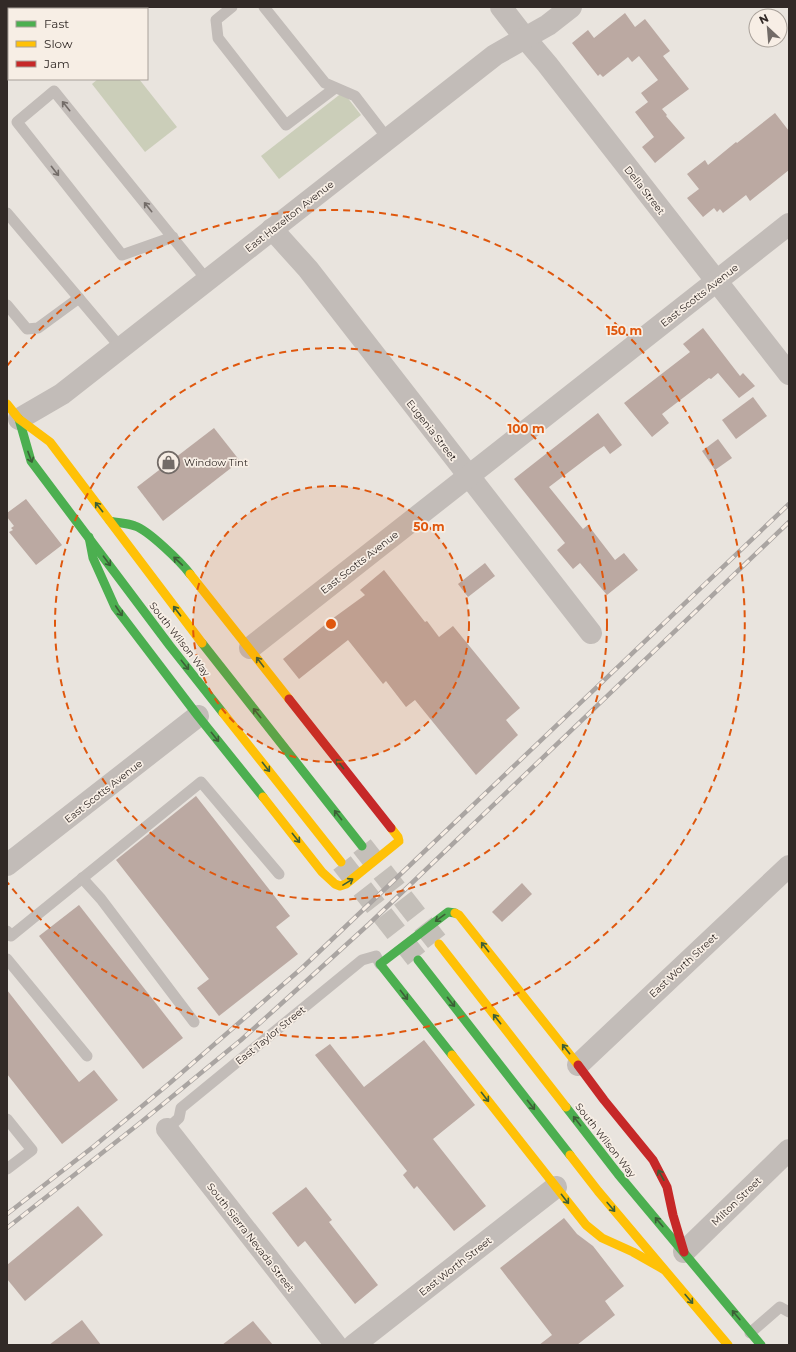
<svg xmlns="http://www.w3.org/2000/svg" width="796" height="1352" viewBox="0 0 796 1352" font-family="Montserrat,sans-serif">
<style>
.green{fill:#cbceb9}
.building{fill:#bba9a2}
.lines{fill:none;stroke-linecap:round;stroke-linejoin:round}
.secondary-tunnel{stroke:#c4bfb9;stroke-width:22;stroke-dasharray:22 11;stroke-linecap:butt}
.lane{stroke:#c2bcb8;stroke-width:11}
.street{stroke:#c2bcb8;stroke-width:22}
.fast{stroke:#4caf50;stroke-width:9}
.slow{stroke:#ffc107;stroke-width:9}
.jam{stroke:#c62828;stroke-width:9}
.rail-casing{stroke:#aaa5a2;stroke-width:4.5}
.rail{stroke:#f7eee5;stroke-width:3;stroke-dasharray:9;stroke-linecap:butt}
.oneway{stroke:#736c68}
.oneway2{stroke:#3c5f37}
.ring{fill:none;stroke:#df570d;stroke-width:2;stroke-dasharray:7 5}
.labels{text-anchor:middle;stroke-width:3.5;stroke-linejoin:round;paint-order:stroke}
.street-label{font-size:10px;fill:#322a27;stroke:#f7eee5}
.poi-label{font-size:10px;fill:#322a27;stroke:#f7eee5;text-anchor:start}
.centre{fill:#df570d;stroke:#f7eee5;stroke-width:2}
.ring-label{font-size:12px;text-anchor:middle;font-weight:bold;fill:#df570d;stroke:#f7eee5;stroke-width:3.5;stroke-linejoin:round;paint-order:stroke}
</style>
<rect width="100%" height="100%" fill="#e9e4de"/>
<g class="green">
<polygon points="98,79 139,79 177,127 145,152 92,84"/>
<polygon points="343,92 361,115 279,179 261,156"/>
</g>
<g class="building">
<polygon points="625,13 635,27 645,19 670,51 663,56 689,89 662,109 667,115 666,116 685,138 655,163 642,147 654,137 635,112 648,102 641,93 658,80 639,56 632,62 628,57 603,77 600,74 598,76 572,43 588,30 594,38"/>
<polygon points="775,113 789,131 789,170 750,201 746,195 723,213 720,209 717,212 714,208 703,217 687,198 699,189 687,174 705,160 708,165 736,142 737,143"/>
<polygon points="703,328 740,376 743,373 755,386 739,398 718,373 711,379 709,378 662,414 669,423 652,437 624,403 690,352 683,344"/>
<polygon points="753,397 767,416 736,439 722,420"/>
<polygon points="598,413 622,445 610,454 604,446 595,452 549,487 583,529 588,525 615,560 624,553 638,570 607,595 580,563 573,569 557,550 565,543 514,479"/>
<polygon points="214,428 240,461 163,521 137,487"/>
<polygon points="718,439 732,458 715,470 702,451"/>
<polygon points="26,499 62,545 36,565 9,532 13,530 11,528 14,526 7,517 7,513"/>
<polygon points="485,563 495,576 468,597 458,584"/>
<polygon points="384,570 425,622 427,621 439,637 453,626 520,708 506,720 518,735 476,775 415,700 406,707 386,681 383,684 348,640 299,679 283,659 332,619 365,595 360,590"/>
<polygon points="196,796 290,916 276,927 298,954 219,1016 197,988 209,979 116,860"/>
<polygon points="522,883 532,894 502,922 492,912"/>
<polygon points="79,905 183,1038 143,1069 39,936"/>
<polygon points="7,990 79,1082 94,1070 118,1100 62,1144 7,1074"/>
<polygon points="424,1040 475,1105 433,1139 486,1206 454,1231 417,1186 414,1189 403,1175 407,1171 315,1055 330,1044 364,1087"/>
<polygon points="306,1187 332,1220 329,1222 378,1285 355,1304 305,1241 298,1247 272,1213"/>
<polygon points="78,1206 103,1235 25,1301 7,1279 7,1265"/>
<polygon points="564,1218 577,1234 593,1246 624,1286 605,1301 615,1315 577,1345 539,1345 552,1335 500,1268"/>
<polygon points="82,1320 101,1345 49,1345"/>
<polygon points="253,1321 273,1345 222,1345"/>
</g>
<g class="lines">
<g class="secondary-tunnel">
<polyline points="362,846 438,943"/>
<polyline points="342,863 417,959"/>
</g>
<g class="lane">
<polyline points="232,7 216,20 218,38 286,125 335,88"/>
<polyline points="264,7 325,83 355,96 388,139"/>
<polyline points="7,213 121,348"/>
<polyline points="173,237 122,255 17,122 54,91 207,280"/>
<polyline points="7,305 27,329 38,328 79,298"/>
<polyline points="82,878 101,899 194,1022"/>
<polyline points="7,931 11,936 201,782 279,874"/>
<polyline points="7,959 87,1056"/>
<polyline points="7,1119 32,1150 7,1169"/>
<polyline points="167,1129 179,1118 181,1108 362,960 376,956 380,964"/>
<polyline points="750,1333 780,1307 789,1312"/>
</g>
<g class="street">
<polyline points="501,7 525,38 547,64 789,374"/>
<polyline points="272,229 308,269 591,633"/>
<polyline points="19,419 62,394 495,55 548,25 571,7"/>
<polyline points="250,648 789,224"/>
<polyline points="7,865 198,716"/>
<polyline points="578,1065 789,866"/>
<polyline points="167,1129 336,1345"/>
<polyline points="684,1252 789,1150"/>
<polyline points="354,1345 556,1187"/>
</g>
<g class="fast">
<polyline points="19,419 31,461 170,646 223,713"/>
<path d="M 110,521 C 118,523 127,523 135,526 C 148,530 181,562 190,574"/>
<polyline points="89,537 93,558 115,607 198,716 263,797"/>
<polyline points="202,643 362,846"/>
<polyline points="418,960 570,1155"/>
<polyline points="452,1055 380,964 448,912 455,913"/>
<polyline points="566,1107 618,1174 761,1345"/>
</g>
<g class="slow">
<polyline points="7,404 19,419 50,442 202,643"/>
<polyline points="190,574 289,699"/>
<polyline points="223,713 341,862"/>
<polyline points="263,797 322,872 335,884 340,886 346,884 399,841 398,837 391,828"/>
<polyline points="455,913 459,915 578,1065"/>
<polyline points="439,944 566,1107"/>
<polyline points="452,1055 586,1225 602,1238 633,1252 663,1269"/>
<polyline points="570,1155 598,1191 728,1345"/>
</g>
<g class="jam">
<polyline points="289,699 391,828"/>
<polyline points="578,1065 604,1100 653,1160 667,1187 673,1215 684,1252"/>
</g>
<defs>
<g id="rail">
<polyline points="7,1214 93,1147 171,1082 302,968 789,504"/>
<polyline points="7,1228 140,1123 241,1040 292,994 369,924 789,522"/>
</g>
</defs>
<use href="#rail" class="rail-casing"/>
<use href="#rail" class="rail"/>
</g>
<defs><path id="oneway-shaft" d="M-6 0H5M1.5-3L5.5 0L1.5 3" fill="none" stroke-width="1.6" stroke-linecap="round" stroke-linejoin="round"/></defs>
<g class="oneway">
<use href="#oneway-shaft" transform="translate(66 106) rotate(-129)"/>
<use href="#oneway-shaft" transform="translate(55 171) rotate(52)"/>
<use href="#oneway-shaft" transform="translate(148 207) rotate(-129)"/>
</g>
<g class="oneway2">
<use href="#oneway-shaft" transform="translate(30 457) rotate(69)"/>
<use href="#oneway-shaft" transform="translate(99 507) rotate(-128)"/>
<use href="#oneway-shaft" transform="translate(107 561) rotate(53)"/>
<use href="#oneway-shaft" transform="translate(178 561) rotate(-137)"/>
<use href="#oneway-shaft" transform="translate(119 611) rotate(56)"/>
<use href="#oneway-shaft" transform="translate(177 611) rotate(-127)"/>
<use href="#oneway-shaft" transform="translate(260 662) rotate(-127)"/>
<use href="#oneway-shaft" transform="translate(185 665) rotate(51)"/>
<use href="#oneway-shaft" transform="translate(257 713) rotate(-129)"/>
<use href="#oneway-shaft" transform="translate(215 737) rotate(51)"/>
<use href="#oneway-shaft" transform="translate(340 764) rotate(-128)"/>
<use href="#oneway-shaft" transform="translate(266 767) rotate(52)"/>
<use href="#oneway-shaft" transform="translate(338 815) rotate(-128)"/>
<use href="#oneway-shaft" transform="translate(296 838) rotate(51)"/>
<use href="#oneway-shaft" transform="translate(348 882) rotate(-32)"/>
<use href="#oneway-shaft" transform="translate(440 918) rotate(144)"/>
<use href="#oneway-shaft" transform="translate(485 947) rotate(-128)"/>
<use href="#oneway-shaft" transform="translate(404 995) rotate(52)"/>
<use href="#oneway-shaft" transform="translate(451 1002) rotate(52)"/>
<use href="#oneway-shaft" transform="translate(497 1019) rotate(-128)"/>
<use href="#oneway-shaft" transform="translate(566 1049) rotate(-128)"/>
<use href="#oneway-shaft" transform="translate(485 1097) rotate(52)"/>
<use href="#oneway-shaft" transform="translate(531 1105) rotate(52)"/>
<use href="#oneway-shaft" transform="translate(577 1121) rotate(-128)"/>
<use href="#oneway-shaft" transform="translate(661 1175) rotate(-119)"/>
<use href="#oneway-shaft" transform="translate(565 1199) rotate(52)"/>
<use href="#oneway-shaft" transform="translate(611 1207) rotate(50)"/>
<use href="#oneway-shaft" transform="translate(659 1222) rotate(-130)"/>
<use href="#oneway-shaft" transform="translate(689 1299) rotate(50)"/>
<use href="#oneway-shaft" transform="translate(736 1315) rotate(-130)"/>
</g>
<circle cx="331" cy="624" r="138" fill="#df570d" fill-opacity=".12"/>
<g class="ring">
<circle cx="331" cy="624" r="138"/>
<circle cx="331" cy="624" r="276"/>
<path d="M7 366A414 414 0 1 1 7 882"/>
</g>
<defs>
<symbol id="shop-ring" viewBox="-11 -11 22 22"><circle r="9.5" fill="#f7eee5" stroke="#726b67" stroke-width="1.5"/><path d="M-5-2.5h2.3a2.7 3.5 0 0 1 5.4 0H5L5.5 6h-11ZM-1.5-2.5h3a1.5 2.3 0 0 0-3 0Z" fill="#726b67"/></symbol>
</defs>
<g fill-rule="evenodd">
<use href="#shop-ring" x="156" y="450" width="25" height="25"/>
</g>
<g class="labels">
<g class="street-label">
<text transform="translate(645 190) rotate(52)" y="4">Della Street</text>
<text transform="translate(289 216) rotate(-38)" y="4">East Hazelton Avenue</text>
<text transform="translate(699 295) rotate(-38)" y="4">East Scotts Avenue</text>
<text transform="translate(432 430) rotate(52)" y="4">Eugenia Street</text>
<text transform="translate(359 562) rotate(-38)" y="4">East Scotts Avenue</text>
<text transform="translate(180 639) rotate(52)" y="4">South Wilson Way</text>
<text transform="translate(103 791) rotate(-38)" y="4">East Scotts Avenue</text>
<text transform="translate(683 965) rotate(-43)" y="4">East Worth Street</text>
<text transform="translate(270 1035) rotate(-39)" y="4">East Taylor Street</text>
<text transform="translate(606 1140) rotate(52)" y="4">South Wilson Way</text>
<text transform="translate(736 1201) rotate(-44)" y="4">Milton Street</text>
<text transform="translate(251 1237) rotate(52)" y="4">South Sierra Nevada Street</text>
<text transform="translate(455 1266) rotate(-38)" y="4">East Worth Street</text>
</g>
<g class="poi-label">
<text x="184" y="466">Window Tint</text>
</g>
</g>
<circle cx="331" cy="624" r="6" class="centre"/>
<g class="ring-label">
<text x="624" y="335">150 m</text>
<text x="526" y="433">100 m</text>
<text x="429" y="531">50 m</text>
</g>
<rect width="796" height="1352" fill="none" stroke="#322a27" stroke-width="16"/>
<rect x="8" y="8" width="140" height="72" fill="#f7eee5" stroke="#a8a099"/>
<rect x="16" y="21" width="20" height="6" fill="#4caf50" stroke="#a8a099"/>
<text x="44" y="28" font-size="12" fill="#322a27">Fast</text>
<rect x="16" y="41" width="20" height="6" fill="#ffc107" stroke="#a8a099"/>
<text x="44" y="48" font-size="12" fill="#322a27">Slow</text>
<rect x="16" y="61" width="20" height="6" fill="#c62828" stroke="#a8a099"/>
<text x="44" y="68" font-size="12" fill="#322a27">Jam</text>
<g transform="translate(768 28) rotate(334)"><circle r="19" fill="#f7eee5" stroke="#a8a099"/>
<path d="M0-3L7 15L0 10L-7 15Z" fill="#726b67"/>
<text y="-6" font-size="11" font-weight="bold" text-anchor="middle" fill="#322a27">N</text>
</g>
</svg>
